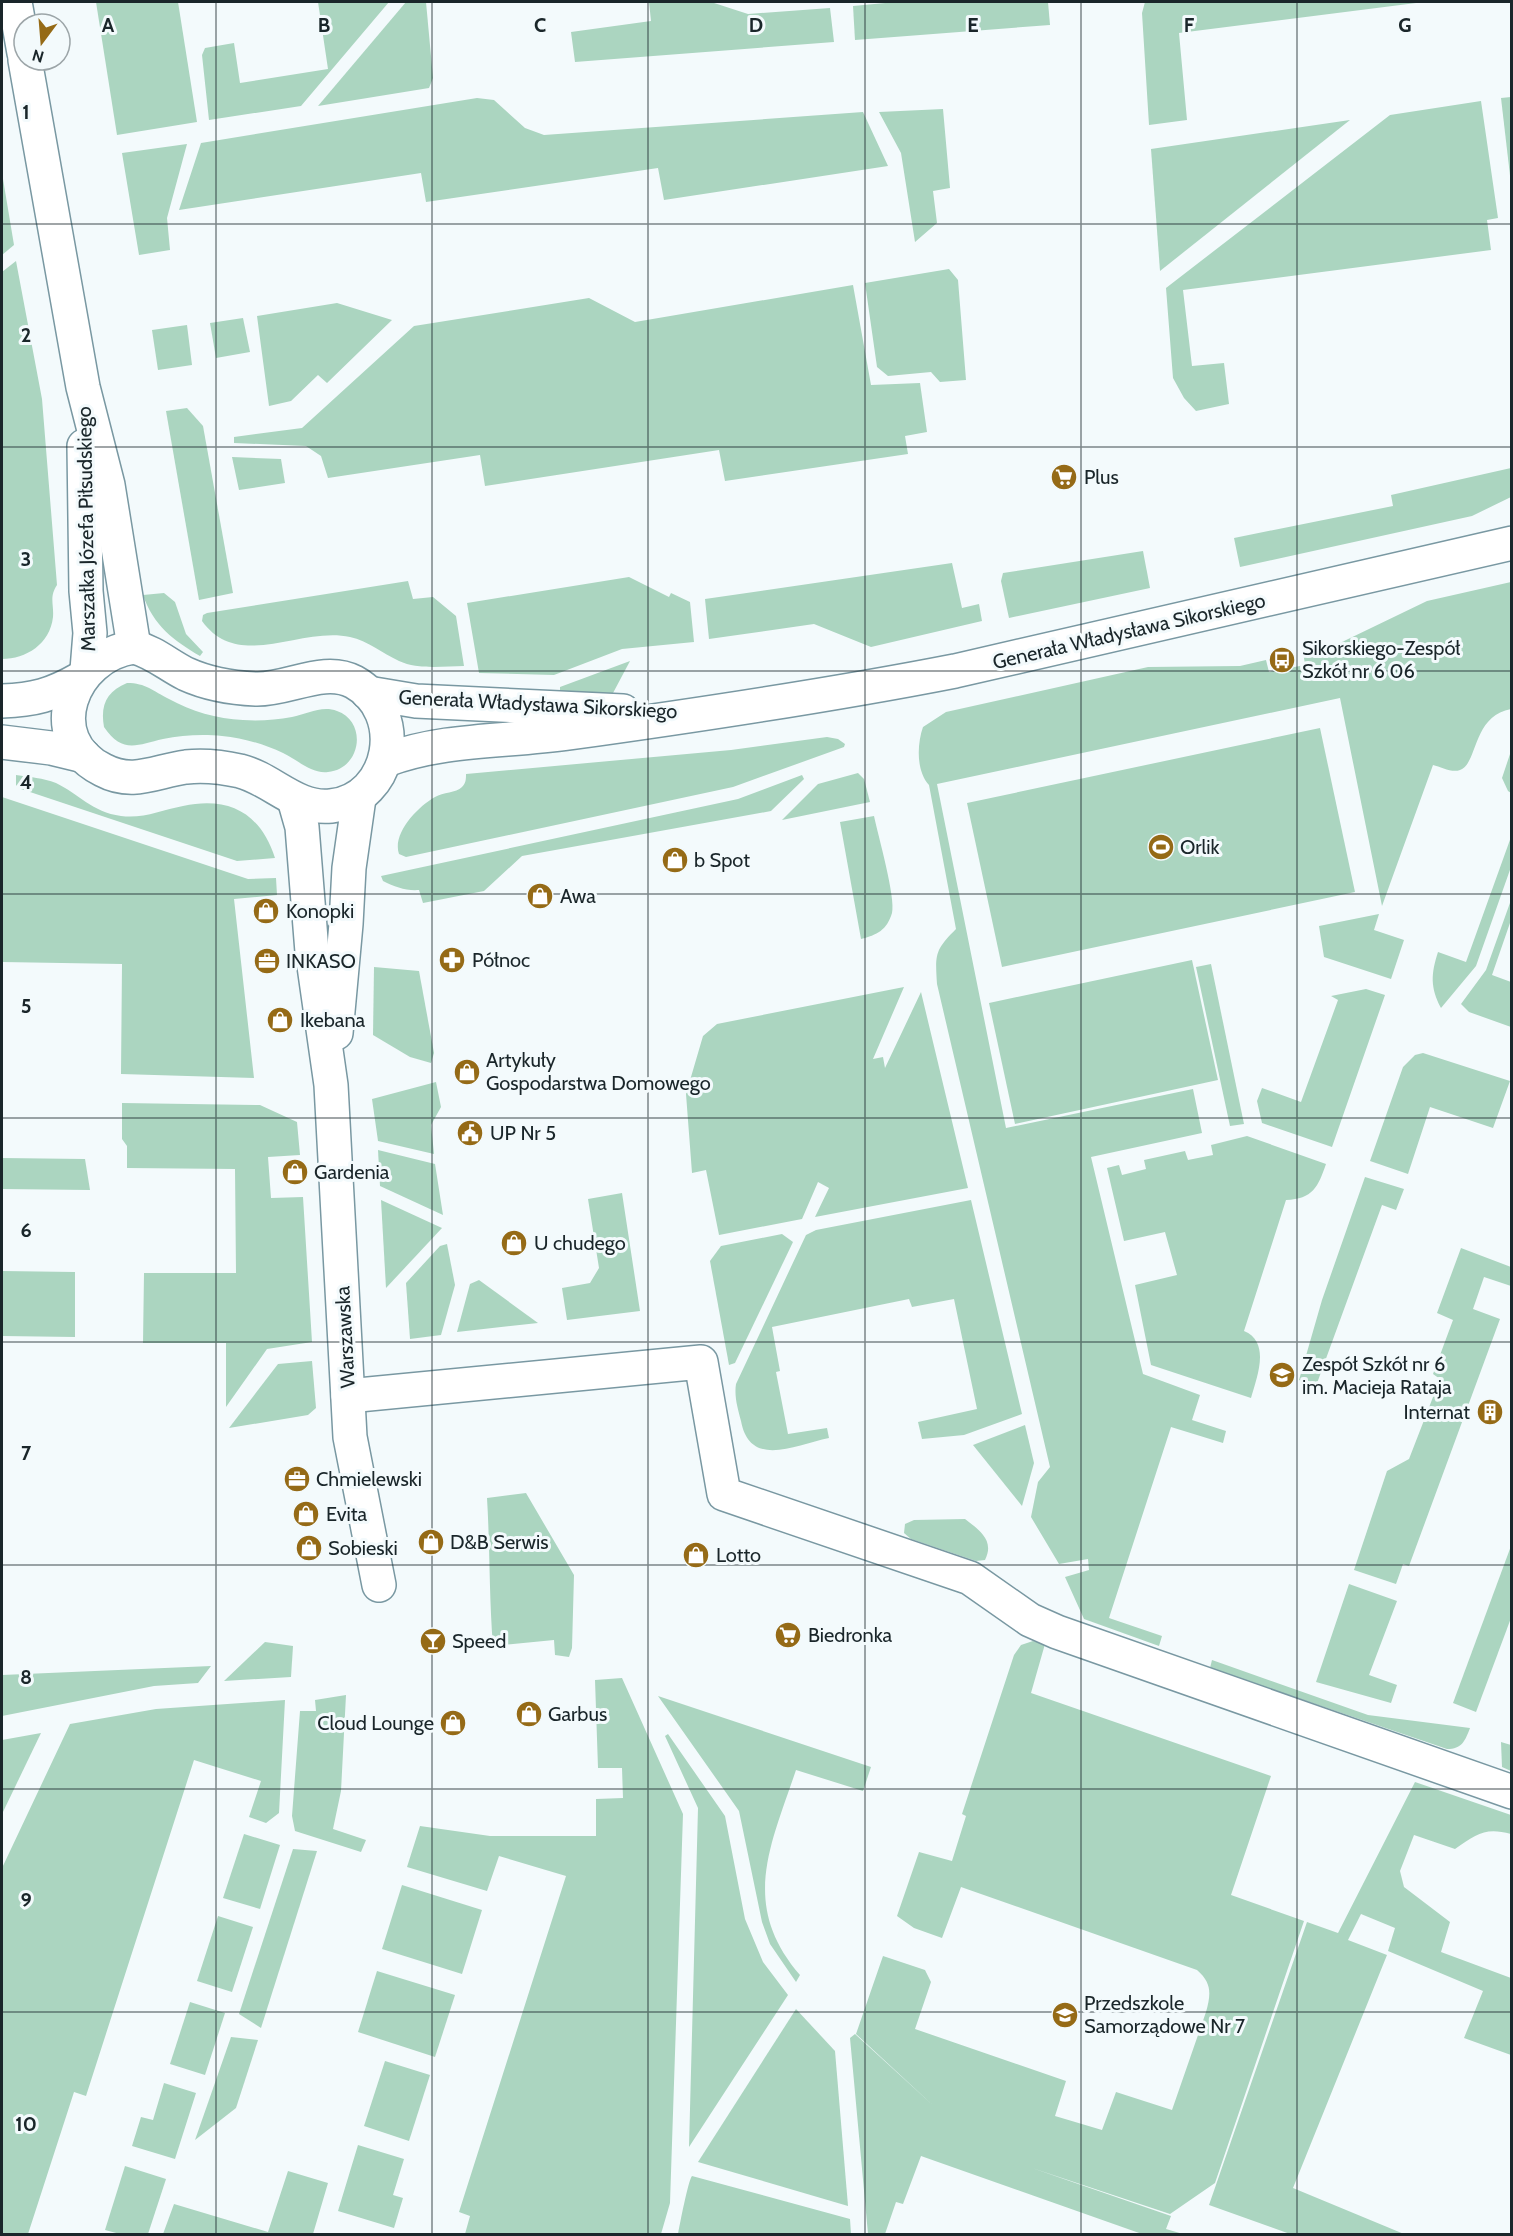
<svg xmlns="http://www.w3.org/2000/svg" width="1513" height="2236" viewBox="0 0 1513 2236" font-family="Cabin,sans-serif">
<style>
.green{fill:#abd5c0}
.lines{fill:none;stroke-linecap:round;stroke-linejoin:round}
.minor-casing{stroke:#7998a2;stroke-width:36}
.minor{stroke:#fff;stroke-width:33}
.grid{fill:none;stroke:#1a262a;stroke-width:1.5;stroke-opacity:0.55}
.labels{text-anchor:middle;stroke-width:6;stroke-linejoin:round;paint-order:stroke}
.poi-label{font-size:20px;fill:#1a262a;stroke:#f3fafc;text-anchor:start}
.street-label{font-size:20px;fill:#1a262a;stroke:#f3fafc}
.grid-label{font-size:20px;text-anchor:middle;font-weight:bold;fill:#1a262a;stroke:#f3fafc;stroke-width:6;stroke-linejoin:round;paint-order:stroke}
</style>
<rect width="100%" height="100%" fill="#f3fafc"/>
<g class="green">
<polygon points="96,2 178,2 197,122 117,135"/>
<polygon points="318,2 389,2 301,106 209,120 202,55 205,48 234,43 240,83 328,69"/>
<polygon points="406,2 426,2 433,78 429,88 318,106"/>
<polygon points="649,2 711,2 748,14 830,8 834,42 575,62 571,32 651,21"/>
<polygon points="896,2 1048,2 1050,25 855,40 853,6"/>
<polygon points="1145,2 1424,2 1179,33 1187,120 1149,125 1142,13"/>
<polygon points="1511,97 1512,97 1511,184 1501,98"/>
<polygon points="477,98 494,100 525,128 544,135 863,112 888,166 664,200 658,168 426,202 421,173 179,210 201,143"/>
<polygon points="1481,101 1498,218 1487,220 1491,250 1183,290 1192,366 1224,363 1229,404 1196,411 1184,398 1173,378 1166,288 1390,115"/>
<polygon points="943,109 950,188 933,191 937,223 915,242 901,153 879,112"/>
<polygon points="1350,120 1160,271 1151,149"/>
<polygon points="187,144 167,218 170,250 139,255 122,153"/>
<polygon points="2,173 14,245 2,255"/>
<path d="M 16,261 L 42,399 L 57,585 C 49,597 54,604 53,617 C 50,644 26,659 2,659 L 2,272 Z"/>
<polygon points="949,269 958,280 966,380 940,382 931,372 888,376 877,367 865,283"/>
<polygon points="853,285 871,385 920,383 927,432 905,436 908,454 725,481 719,450 485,486 480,455 328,478 321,456 306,446 234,443 234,437 302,428 414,326 589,298 635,322"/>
<polygon points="337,303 392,320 327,383 318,375 291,401 269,406 257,316"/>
<polygon points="243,318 250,352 216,358 210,323"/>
<polygon points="187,325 192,365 158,370 152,330"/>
<polygon points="187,408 203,426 233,593 199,600 166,411"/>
<polygon points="232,457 281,459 285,483 239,490"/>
<polygon points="1511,468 1511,497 1472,516 1240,567 1234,538 1393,506 1391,495"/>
<polygon points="1143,551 1150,588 1009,618 1001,581 1003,573"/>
<polygon points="952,563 962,608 979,604 982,621 871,647 814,624 709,639 705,599"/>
<polygon points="629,577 669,597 671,593 690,602 694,642 622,649 554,675 479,673 467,603"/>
<path d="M 408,581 L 413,599 L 433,597 L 456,616 L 464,666 C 444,666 418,670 399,661 C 382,653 368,641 350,637 C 300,626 239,672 202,621 L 203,615 L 207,613 Z"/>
<path d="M 1511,582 L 1511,709 C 1472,716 1478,764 1460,770 C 1452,773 1441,767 1433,765 L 1382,906 L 1340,698 L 937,784 L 1006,1128 L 1193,1089 L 1202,1133 L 1091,1157 L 1143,1374 L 1200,1395 L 1192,1420 L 1226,1431 L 1223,1443 L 1171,1427 L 1109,1618 L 1162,1636 L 1159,1646 L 1084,1619 L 1065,1577 L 1089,1570 L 1088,1559 L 1059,1564 L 1031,1517 L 1038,1482 L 1050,1467 L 937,984 C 935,954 935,950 956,929 L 929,785 C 916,771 917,744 923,727 L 946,712 L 1148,667 L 1240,666 L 1266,660 L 1269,672 L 1305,665 L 1303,651 L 1342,642 L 1427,601 Z"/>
<path d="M 164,593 L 175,602 L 186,634 L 203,652 L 200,656 C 174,641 153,625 143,595 Z"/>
<polygon points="630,661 613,693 560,693 560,687"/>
<path d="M 127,683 C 146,683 153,691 169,699 C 191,711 217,719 243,720 C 259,721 276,720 292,717 C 307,714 322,705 337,711 C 368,722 361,769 328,772 C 311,774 298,760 283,753 C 264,744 243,738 222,736 C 204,734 182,735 163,739 C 137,745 122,754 104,727 C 100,705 107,691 127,683 Z"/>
<polygon points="1320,728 1355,892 1002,967 967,803"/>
<path d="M 827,737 L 838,739 L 845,744 L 844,747 L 733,787 L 406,857 L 399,854 C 392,834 417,807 435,797 C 443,792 456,793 462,787 C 466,783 466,779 466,774 L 731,750 Z"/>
<polygon points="1511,751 1511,793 1508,791 1502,778"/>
<polygon points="858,773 864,779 870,802 782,820 818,784"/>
<path d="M 16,775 C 30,777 43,778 56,783 C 79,794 92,812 121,816 C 143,819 162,810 183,806 C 230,796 261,814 275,858 L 237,861 L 21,789 L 16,785 Z"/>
<path d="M 802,775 L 804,779 L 771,811 L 522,856 L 484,891 L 423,903 L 419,890 C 406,891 395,887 383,881 L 381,876 L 738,799 Z"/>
<polygon points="2,797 248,879 276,878 277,895 234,899 254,1078 121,1074 122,964 2,962"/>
<path d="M 874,816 C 878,835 896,898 892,913 C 887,930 877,935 861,939 L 840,822 Z"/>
<path d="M 1511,837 L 1511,867 L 1476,966 L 1441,1008 C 1430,987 1431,974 1438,952 L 1466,962 Z"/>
<polygon points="1511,900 1511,920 1492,975 1511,982 1511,1027 1469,1012 1461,1004 1486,970"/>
<polygon points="1379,914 1374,930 1404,940 1391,979 1324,957 1319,926"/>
<polygon points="1192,960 1218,1080 1015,1124 989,1003"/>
<polygon points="1211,964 1244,1124 1230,1126 1196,967"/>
<polygon points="374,967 419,971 434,1053 431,1063 410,1057 373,1035"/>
<polygon points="904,987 873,1059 883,1057 885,1068 921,992 968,1188 815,1217 829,1188 818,1182 802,1219 719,1235 706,1170 692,1173 686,1094 703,1036 717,1024"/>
<polygon points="1366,989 1385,995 1332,1147 1262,1123 1257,1101 1262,1088 1301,1102 1338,1000 1331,996"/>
<polygon points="1423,1053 1510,1081 1493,1128 1430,1107 1408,1174 1370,1161 1403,1067 1415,1055"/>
<polygon points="436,1082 441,1107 431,1125 434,1154 378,1141 372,1099"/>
<polygon points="122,1103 260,1105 297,1122 300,1155 268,1157 271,1198 303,1197 312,1342 267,1349 226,1407 226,1343 143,1343 144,1273 236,1273 235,1169 127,1168 127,1146 122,1139"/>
<path d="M 1247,1136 L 1326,1164 C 1318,1187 1313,1199 1286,1200 L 1244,1331 C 1271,1342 1257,1377 1251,1398 L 1151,1365 L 1135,1285 L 1177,1275 L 1165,1232 L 1124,1241 L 1107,1168 L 1119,1165 L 1122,1175 L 1146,1169 L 1144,1160 L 1185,1151 L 1188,1160 L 1213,1155 L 1211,1145 Z"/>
<polygon points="378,1150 435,1164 443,1215 380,1186"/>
<polygon points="2,1158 85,1159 90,1190 2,1189"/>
<polygon points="1365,1177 1404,1189 1396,1210 1382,1205 1316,1386 1299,1380 1322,1300"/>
<polygon points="622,1193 640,1311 567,1320 562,1288 590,1283 599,1268 588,1199"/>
<polygon points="381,1200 442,1228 386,1288"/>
<path d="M 971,1200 L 1022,1414 L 964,1435 L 922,1439 L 918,1422 L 977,1409 L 954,1299 L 912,1307 L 909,1299 L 772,1327 L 780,1371 L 776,1372 L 788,1434 L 827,1428 L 829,1438 C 795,1445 750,1469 741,1421 C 738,1409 734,1397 736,1384 L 806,1235 L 816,1230 Z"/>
<polygon points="782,1234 793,1242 735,1363 729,1365 710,1261 721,1246"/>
<polygon points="447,1244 455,1285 441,1335 410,1339 406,1283 440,1246"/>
<polygon points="1461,1248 1511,1267 1511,1286 1484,1277 1473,1309 1500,1319 1409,1566 1403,1564 1396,1584 1354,1570 1387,1471 1409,1459 1440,1379 1433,1374 1453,1320 1437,1313"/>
<polygon points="2,1271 75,1272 75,1337 2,1336"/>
<polygon points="479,1280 538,1323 457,1332 470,1284"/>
<polygon points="312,1361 316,1408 308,1415 229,1428 278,1364"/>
<polygon points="1025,1425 1034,1463 1022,1506 973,1445"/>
<path d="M 526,1493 L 574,1575 L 572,1648 L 569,1657 L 555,1655 L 554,1640 L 493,1646 C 489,1596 490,1547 487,1498 Z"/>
<path d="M 965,1519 C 979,1530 995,1540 985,1560 L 976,1561 L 911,1539 L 904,1533 L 905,1524 L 914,1520 Z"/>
<polygon points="1511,1546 1511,1618 1476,1712 1453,1703"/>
<polygon points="1349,1584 1397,1601 1369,1675 1397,1685 1391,1703 1316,1682"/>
<path d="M 1033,1641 L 1045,1644 L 1031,1693 L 1271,1776 L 1231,1895 L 1304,1921 L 1215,2183 L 1170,2214 L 1032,2168 L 1171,2216 L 1166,2229 L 1183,2234 L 1142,2234 L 921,2156 L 903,2204 L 896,2202 L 885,2234 L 868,2234 L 850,2038 L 855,2034 L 937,2109 L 856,2034 L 883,1956 L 925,1970 L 931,1982 L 915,2029 L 1066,2081 L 1055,2116 L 1102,2130 L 1116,2092 L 1172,2110 L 1206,2012 C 1211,1994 1212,1983 1197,1970 L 961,1887 L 942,1938 L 914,1928 L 897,1916 L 919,1852 L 952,1861 L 966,1816 L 962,1814 L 1014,1655 L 1021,1645 Z"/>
<polygon points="265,1642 293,1646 291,1677 224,1681"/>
<path d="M 1212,1660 L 1368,1715 L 1470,1728 C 1465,1741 1462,1749 1447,1749 L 1210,1668 Z"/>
<polygon points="211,1666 198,1683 154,1686 2,1716 2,1675"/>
<polygon points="622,1678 683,1814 670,2203 661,2234 465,2234 470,2216 459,2212 566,1876 499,1856 487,1891 407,1867 420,1826 490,1836 596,1836 596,1799 623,1798 622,1768 598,1768 595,1680"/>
<polygon points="346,1695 341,1791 333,1829 366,1840 361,1852 295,1831 292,1816 300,1711 316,1711 315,1700"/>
<path d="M 658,1696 L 871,1767 L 863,1791 L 796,1770 C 770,1847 740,1905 800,1975 L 796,1982 L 770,1944 L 762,1922 L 739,1811 Z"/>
<polygon points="285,1700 279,1813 266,1823 249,1817 261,1781 194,1760 86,2096 74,2092 28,2234 2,2234 2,1868 70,1724 156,1709"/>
<polygon points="41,1733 2,1814 2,1740"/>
<polygon points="668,1734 725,1816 745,1919 763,1962 788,1995 689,2147 698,1808 665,1736"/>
<polygon points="1501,1742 1511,1745 1511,1771 1502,1767"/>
<path d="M 1415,1782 L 1511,1815 L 1511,1834 C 1485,1827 1477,1834 1455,1849 L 1414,1835 L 1400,1871 L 1404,1887 L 1450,1922 L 1441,1952 L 1511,1978 L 1511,2055 L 1464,2038 L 1483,1991 L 1388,1951 L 1395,1928 L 1361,1914 L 1348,1940 L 1387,1955 L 1293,2188 L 1404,2234 L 1290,2234 L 1209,2205 L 1307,1922 L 1338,1933 Z"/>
<polygon points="244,1834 280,1845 260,1909 223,1898"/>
<polygon points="293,1849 317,1851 261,2028 239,2014"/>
<polygon points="402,1885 482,1910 462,1974 382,1949"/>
<polygon points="218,1916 253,1927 232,1992 197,1981"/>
<polygon points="377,1971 455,1995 435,2057 358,2032"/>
<polygon points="190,2002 225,2013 205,2075 170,2064"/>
<polygon points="796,2009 835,2051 848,2206 698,2162"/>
<polygon points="231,2037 258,2040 236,2108 195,2140"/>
<polygon points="385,2061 430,2075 409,2141 364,2126"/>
<polygon points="164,2083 196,2093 175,2159 132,2146 141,2117 153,2120"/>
<polygon points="358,2145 404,2159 393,2195 403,2198 394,2228 338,2211"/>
<polygon points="125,2166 166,2179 148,2234 120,2234 105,2230"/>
<polygon points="288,2171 328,2183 313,2234 163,2234 174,2204 268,2232"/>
<path d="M 692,2176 L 850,2219 L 851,2234 L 678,2234 C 680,2224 688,2181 692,2176 Z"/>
</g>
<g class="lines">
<defs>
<g id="minor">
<polyline points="15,2 24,53"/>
<polyline points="25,60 83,387 108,485 134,647"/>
<polyline points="84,446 86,591 90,633 87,670"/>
<path d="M 134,647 C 154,652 168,665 186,674 C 208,684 232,688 256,689 C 288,690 324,666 354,682 C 408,712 393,799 331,806 C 296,810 272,779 240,771 C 222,767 205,765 186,767 C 156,771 133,786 103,770 C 40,739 71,656 134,647 Z"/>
<polyline points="368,693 416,701 623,711"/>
<path d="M 2,701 C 34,700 52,695 80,679"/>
<polyline points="2,742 51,748 84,756"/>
<path d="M 386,760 C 445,738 507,742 569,733 C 699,715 827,696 955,671 L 1512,543"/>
<polyline points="294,799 302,827 312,952 331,1085 350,1437 379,1585"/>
<polyline points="336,1033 346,924 349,868 359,798"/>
<polyline points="348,1396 701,1362 724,1494 970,1578 1030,1620 1057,1632 1512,1792"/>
</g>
</defs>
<use href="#minor" class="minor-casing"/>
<use href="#minor" class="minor"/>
</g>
<path class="grid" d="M 216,2 L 216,2234M 432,2 L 432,2234M 648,2 L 648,2234M 865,2 L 865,2234M 1081,2 L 1081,2234M 1297,2 L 1297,2234M 2,224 L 1512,224M 2,447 L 1512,447M 2,671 L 1512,671M 2,894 L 1512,894M 2,1118 L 1512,1118M 2,1342 L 1512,1342M 2,1565 L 1512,1565M 2,1789 L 1512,1789M 2,2012 L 1512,2012"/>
<defs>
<symbol id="supermarket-disc" viewBox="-11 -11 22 22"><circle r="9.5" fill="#956a16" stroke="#f3fafc"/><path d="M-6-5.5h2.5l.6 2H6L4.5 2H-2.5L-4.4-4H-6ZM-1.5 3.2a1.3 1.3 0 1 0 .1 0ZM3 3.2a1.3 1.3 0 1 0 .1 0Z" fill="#fff"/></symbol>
<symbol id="bus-disc" viewBox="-11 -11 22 22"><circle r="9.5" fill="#956a16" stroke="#f3fafc"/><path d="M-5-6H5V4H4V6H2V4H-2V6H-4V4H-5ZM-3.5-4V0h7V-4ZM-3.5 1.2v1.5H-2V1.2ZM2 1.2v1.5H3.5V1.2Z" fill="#fff"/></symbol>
<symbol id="stadium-disc" viewBox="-11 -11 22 22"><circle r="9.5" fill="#956a16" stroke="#f3fafc"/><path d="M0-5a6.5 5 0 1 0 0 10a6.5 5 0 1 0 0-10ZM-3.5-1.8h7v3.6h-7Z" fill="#fff"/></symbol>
<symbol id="shop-disc" viewBox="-11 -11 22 22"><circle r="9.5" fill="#956a16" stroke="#f3fafc"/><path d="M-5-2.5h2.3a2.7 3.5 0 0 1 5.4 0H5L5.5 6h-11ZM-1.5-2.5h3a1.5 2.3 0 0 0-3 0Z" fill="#fff"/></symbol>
<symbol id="pharmacy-disc" viewBox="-11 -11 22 22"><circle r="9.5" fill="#956a16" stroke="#f3fafc"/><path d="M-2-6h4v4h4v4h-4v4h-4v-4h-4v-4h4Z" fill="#fff"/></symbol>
<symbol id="office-disc" viewBox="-11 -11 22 22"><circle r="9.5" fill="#956a16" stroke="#f3fafc"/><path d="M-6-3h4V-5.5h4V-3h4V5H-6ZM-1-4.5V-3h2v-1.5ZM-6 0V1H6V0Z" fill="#fff"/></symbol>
<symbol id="civic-disc" viewBox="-11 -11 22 22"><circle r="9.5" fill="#956a16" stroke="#f3fafc"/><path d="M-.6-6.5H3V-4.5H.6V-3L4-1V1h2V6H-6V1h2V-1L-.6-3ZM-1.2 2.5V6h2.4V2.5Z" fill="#fff"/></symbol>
<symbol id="school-disc" viewBox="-11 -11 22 22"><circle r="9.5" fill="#956a16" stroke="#f3fafc"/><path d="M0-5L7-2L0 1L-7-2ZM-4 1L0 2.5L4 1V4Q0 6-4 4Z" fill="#fff"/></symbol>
<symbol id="building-disc" viewBox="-11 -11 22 22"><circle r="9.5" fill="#956a16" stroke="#f3fafc"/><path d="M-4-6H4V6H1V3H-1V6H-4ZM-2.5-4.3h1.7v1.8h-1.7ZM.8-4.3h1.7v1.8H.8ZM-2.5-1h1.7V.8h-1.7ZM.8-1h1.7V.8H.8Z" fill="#fff"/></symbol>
<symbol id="bar-disc" viewBox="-11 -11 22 22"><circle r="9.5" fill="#956a16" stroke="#f3fafc"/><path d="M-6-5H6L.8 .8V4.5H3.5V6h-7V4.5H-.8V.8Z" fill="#fff"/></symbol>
</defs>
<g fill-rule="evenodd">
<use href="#supermarket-disc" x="1049" y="462" width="30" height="30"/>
<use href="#bus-disc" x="1267" y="645" width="30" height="30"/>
<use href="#stadium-disc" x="1146" y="832" width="30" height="30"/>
<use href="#shop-disc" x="660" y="845" width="30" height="30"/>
<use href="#shop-disc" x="525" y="881" width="30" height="30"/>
<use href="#shop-disc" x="251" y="896" width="30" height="30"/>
<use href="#pharmacy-disc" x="437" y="945" width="30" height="30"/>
<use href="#office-disc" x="252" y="946" width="30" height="30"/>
<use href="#shop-disc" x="265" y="1005" width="30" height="30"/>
<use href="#shop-disc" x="452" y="1057" width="30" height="30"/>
<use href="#civic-disc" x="455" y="1118" width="30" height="30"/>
<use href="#shop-disc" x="280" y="1157" width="30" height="30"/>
<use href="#shop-disc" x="499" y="1228" width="30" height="30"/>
<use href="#school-disc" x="1267" y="1360" width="30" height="30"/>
<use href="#building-disc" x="1475" y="1397" width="30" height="30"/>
<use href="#office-disc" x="282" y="1464" width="30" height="30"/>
<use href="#shop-disc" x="291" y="1499" width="30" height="30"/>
<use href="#shop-disc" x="416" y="1527" width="30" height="30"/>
<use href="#shop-disc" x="294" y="1533" width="30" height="30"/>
<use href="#shop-disc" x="681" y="1540" width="30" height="30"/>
<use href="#supermarket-disc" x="773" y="1620" width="30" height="30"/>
<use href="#bar-disc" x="418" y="1626" width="30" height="30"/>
<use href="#shop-disc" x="514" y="1699" width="30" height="30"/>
<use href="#shop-disc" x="438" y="1708" width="30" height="30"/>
<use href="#school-disc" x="1050" y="2000" width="30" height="30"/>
</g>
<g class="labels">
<g class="poi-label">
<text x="1084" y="484">Plus</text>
<text x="1302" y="655">Sikorskiego-Zespół<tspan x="1302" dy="23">Szkół nr 6 06</tspan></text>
<text x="1180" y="854">Orlik</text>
<text x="694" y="867">b Spot</text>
<text x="560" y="903">Awa</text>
<text x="286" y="918">Konopki</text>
<text x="472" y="967">Północ</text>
<text x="286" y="968">INKASO</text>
<text x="300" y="1027">Ikebana</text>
<text x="486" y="1067">Artykuły<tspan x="486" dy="23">Gospodarstwa Domowego</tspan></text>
<text x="490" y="1140">UP Nr 5</text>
<text x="314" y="1179">Gardenia</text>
<text x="534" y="1250">U chudego</text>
<text x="1302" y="1371">Zespół Szkół nr 6<tspan x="1302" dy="23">im. Macieja Rataja</tspan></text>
<text x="1470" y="1419" text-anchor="end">Internat</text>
<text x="316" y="1486">Chmielewski</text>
<text x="326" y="1521">Evita</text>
<text x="450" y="1549">D&amp;B Serwis</text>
<text x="328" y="1555">Sobieski</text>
<text x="716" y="1562">Lotto</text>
<text x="808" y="1642">Biedronka</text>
<text x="452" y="1648">Speed</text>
<text x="548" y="1721">Garbus</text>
<text x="434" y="1730" text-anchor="end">Cloud Lounge</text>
<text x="1084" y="2010">Przedszkole<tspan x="1084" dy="23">Samorządowe Nr 7</tspan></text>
</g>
<g class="street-label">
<text transform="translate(86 529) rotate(-91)" y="7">Marszałka Józefa Piłsudskiego</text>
<text transform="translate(1129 631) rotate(-13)" y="7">Generała Władysława Sikorskiego</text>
<text transform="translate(538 704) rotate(3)" y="7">Generała Władysława Sikorskiego</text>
<text transform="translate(345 1337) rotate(-93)" y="7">Warszawska</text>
</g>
</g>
<g class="grid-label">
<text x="108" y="32">A</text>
<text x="324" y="32">B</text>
<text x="540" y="32">C</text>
<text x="756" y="32">D</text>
<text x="973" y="32">E</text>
<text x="1189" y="32">F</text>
<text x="1405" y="32">G</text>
<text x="26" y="119">1</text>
<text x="26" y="342">2</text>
<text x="26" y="566">3</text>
<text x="26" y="789">4</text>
<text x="26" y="1013">5</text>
<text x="26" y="1237">6</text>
<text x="26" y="1460">7</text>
<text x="26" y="1684">8</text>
<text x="26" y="1907">9</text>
<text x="26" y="2131">10</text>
</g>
<rect width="1513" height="2236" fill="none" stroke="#1a262a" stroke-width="6"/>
<g transform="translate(42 42) rotate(196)"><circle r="28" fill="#f3fafc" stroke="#9ca5a8" stroke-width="1.5"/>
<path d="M0-4.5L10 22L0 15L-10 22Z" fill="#956a16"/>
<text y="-9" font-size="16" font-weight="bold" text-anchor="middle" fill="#1a262a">N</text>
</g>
</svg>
